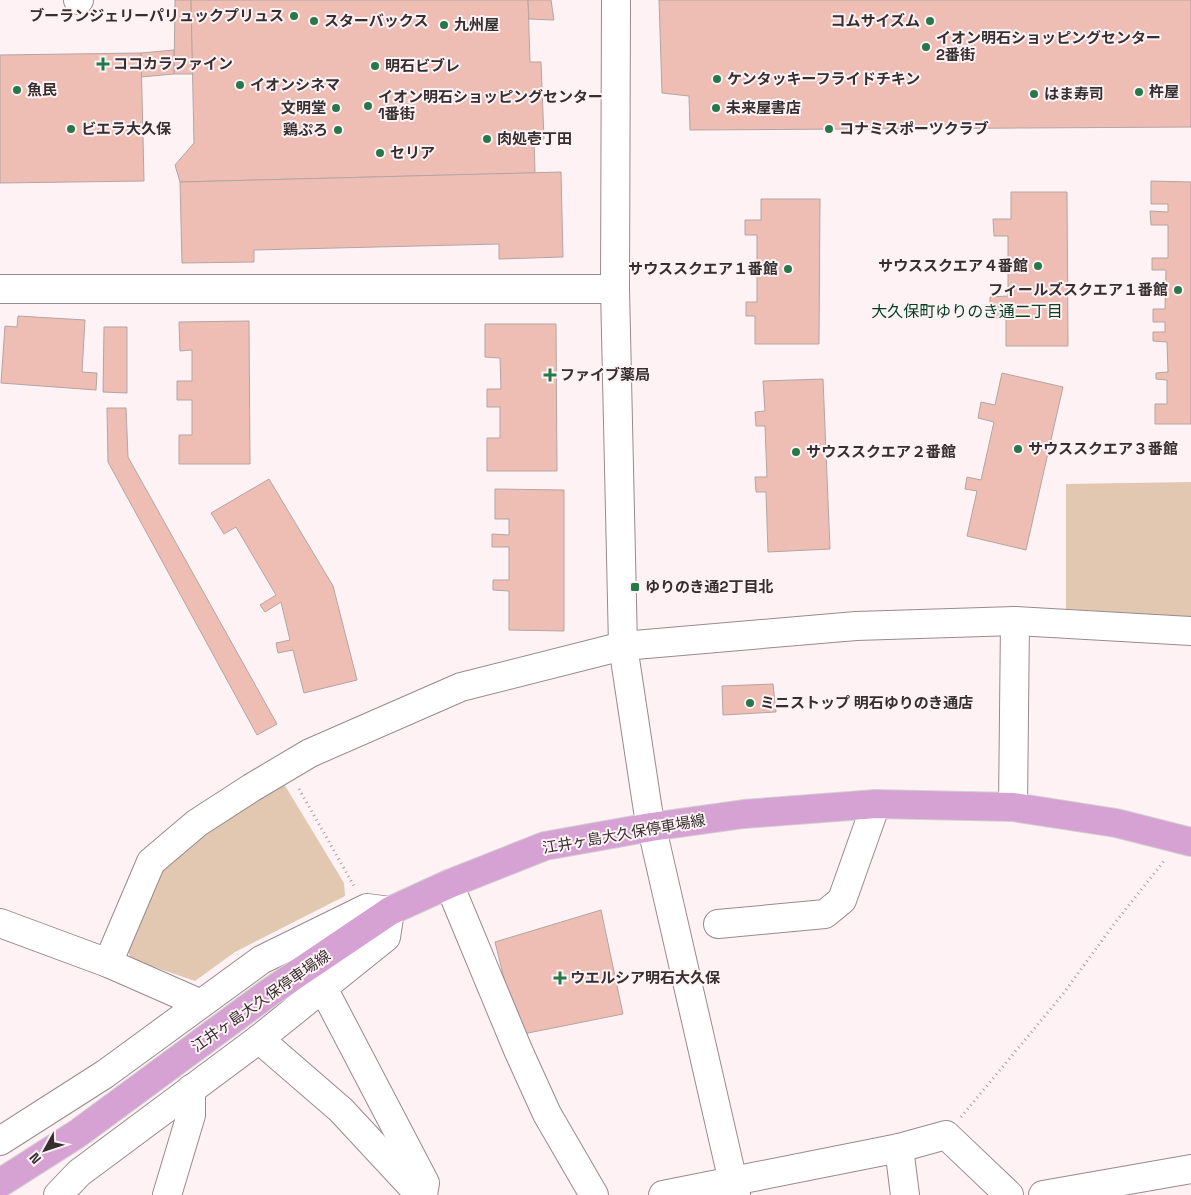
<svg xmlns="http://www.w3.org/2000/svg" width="1191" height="1195" viewBox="0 0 1191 1195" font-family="'Space Grotesk','Noto Sans JP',sans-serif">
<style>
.green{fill:#e2c7b1}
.building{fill:#eebeb5;stroke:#b3a5a2}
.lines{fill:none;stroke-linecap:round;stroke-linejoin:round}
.minor-casing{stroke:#988a8e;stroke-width:30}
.major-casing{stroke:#d3d1d1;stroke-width:30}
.path{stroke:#a89ea0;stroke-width:3;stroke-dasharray:1 4;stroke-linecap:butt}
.minor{stroke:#fff;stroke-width:28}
.major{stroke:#d6a1d3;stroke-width:28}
.poi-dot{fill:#277849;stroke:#fef2f5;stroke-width:2}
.labels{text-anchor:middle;stroke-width:4;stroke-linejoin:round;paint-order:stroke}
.poi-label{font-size:15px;font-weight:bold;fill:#352f30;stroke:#fef2f5;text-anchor:start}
.street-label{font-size:15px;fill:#352f30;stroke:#fef2f5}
.neighbourhood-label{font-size:16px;fill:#023f20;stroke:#fef2f5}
</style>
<rect width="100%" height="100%" fill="#fef2f5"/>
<g class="green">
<polygon points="1191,482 1191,617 1066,609 1066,484"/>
<polygon points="284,784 344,883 345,896 235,952 195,981 131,959 126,946 155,870 223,820"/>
</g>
<g class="building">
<polygon points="175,0 191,0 193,74 174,74"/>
<polygon points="191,0 528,0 530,62 541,62 544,139 534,139 535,173 180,182 175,165 194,143"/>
<polygon points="528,0 551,0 554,20 529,19"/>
<polygon points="659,0 1191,0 1191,127 690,130 689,96 662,93"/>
<polygon points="174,50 174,74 141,77 141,53"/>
<polygon points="141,53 144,181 0,183 0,55"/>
<polygon points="561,172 563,257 499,259 499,244 254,250 254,262 182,263 180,182"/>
<polygon points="1151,181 1191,182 1191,424 1155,424 1155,404 1167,404 1167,380 1156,379 1156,373 1168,372 1167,342 1153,341 1153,332 1165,332 1165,322 1153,322 1153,309 1165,309 1166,270 1152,270 1152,258 1168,258 1168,225 1151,225 1150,211 1168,212 1168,204 1151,204"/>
<polygon points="1011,192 1067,192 1068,346 1006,346 1006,318 990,318 990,297 1008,296 1008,236 994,236 993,219 1011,219"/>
<polygon points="761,199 820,199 819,344 755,344 755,316 746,316 746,302 757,302 757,235 745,235 745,220 761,220"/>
<polygon points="18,316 85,320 82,372 97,373 96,390 1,383 5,326 17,327"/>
<polygon points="249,321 250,464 179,464 179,435 192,435 192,400 177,400 177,381 192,381 192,350 180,351 179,322"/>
<polygon points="485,324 556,324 557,471 487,471 487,438 500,438 500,407 487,407 487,389 501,389 500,358 485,357"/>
<polygon points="104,327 127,327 127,393 103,392"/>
<polygon points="1002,373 1063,387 1026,550 967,536 977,491 965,489 967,477 981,480 994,422 978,418 981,402 995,405"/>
<polygon points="823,379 830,549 768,552 766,492 756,492 755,477 767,477 765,426 756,426 755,412 765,411 763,381"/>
<polygon points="107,408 126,408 128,457 277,724 257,735 108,462"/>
<polygon points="269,479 333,586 357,680 304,693 293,650 278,653 276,643 290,640 281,602 265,612 260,605 276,595 236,527 224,534 211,513"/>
<polygon points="495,489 564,490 564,631 509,630 509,591 493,590 493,580 509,580 509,547 492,547 492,534 509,535 509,519 495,519"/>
<polygon points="773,684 776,712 723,715 722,686"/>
<polygon points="601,910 623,1014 518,1035 495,942"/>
</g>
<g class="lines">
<defs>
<g id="minor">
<polyline points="78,0 79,0"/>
<polyline points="616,0 615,289 623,646 648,811 736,1195"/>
<polyline points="0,289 615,289"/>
<polyline points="1013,807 1015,621"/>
<polyline points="449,884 518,1050 547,1114 594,1195"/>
<polyline points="0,923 108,963 199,1003"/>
<polyline points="718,924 825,914 842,900 876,804"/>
<polyline points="108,963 151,862 197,823 251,788 310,753 461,687 623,646 856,626 1015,621 1191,631"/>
<polyline points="323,988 425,1183 423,1195"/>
<polyline points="259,1039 341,1110 420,1195"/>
<polyline points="0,1141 105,1074 261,960 367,908 390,911 386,937 259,1039 79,1173 58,1195"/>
<polyline points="899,1148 905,1195"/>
<polyline points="167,1195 191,1115 191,1089"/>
<polyline points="663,1195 899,1148 946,1135 1009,1195"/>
<polyline points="1043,1195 1191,1169"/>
</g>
<polyline id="major" points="0,1183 77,1134 267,994 390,911 449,884 545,846 651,827 744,814 876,804 1013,807 1116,823 1191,842"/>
</defs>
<use href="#minor" class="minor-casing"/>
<use href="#major" class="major-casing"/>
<g class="path">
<polyline points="299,789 354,886"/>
<polyline points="961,1117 1063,994 1114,924 1164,861"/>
</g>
<use href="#minor" class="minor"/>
<use href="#major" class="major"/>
</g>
<g class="poi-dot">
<circle cx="294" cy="16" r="5"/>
<circle cx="314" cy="21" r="5"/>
<circle cx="930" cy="21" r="5"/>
<circle cx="444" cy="25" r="5"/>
<circle cx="926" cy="47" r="5"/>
<path d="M100.5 56.5h5v5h5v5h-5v5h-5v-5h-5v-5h5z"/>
<circle cx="375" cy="66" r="5"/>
<circle cx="717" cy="79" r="5"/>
<circle cx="240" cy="85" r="5"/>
<circle cx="17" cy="90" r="5"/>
<circle cx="1139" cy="92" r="5"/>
<circle cx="1034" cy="94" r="5"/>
<circle cx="368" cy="106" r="5"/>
<circle cx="336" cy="108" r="5"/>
<circle cx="716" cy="108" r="5"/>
<circle cx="71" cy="129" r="5"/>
<circle cx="829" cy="129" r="5"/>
<circle cx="338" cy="130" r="5"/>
<circle cx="487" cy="139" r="5"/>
<circle cx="380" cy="153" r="5"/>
<circle cx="1038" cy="266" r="5"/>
<circle cx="788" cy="269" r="5"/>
<circle cx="1178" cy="290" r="5"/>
<path d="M547.5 367.5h5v5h5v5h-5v5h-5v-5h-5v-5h5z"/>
<circle cx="1018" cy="449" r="5"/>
<circle cx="796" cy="452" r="5"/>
<rect x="630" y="582" width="10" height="10" rx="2.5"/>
<circle cx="750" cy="703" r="5"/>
<path d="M557.5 970.5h5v5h5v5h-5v5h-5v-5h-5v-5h5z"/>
</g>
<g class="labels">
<g class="poi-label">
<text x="284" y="21" text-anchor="end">ブーランジェリーパリュックプリュス</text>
<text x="324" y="26">スターバックス</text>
<text x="920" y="26" text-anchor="end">コムサイズム</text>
<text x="454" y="30">九州屋</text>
<text x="936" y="43">イオン明石ショッピングセンター<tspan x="936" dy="17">2番街</tspan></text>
<text x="113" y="69">ココカラファイン</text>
<text x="385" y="71">明石ビブレ</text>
<text x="727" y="84">ケンタッキーフライドチキン</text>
<text x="250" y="90">イオンシネマ</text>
<text x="27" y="95">魚民</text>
<text x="1149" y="97">杵屋</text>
<text x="1044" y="99">はま寿司</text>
<text x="378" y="102">イオン明石ショッピングセンター<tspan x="378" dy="17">1番街</tspan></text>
<text x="326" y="113" text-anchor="end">文明堂</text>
<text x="726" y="113">未来屋書店</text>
<text x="81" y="134">ビエラ大久保</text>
<text x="839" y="134">コナミスポーツクラブ</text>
<text x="328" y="135" text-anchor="end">鶏ぷろ</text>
<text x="497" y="144">肉処壱丁田</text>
<text x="390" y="158">セリア</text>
<text x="1028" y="271" text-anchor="end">サウススクエア４番館</text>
<text x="778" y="274" text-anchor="end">サウススクエア１番館</text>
<text x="1168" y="295" text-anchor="end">フィールズスクエア１番館</text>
<text x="560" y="380">ファイブ薬局</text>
<text x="1028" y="454">サウススクエア３番館</text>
<text x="806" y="457">サウススクエア２番館</text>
<text x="645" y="592">ゆりのき通2丁目北</text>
<text x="760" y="708">ミニストップ 明石ゆりのき通店</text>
<text x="570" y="983">ウエルシア明石大久保</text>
</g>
<g class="street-label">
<text transform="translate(624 834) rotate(-10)" y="5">江井ヶ島大久保停車場線</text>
<text transform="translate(261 1001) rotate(-35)" y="5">江井ヶ島大久保停車場線</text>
</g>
<g class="neighbourhood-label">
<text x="967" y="317">大久保町ゆりのき通二丁目</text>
</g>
</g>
<g transform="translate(45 1150) rotate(230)" stroke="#fef2f5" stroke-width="4" paint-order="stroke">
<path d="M0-4L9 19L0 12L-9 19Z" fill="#352f30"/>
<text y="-8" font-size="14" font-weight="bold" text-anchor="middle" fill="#352f30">N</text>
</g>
</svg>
